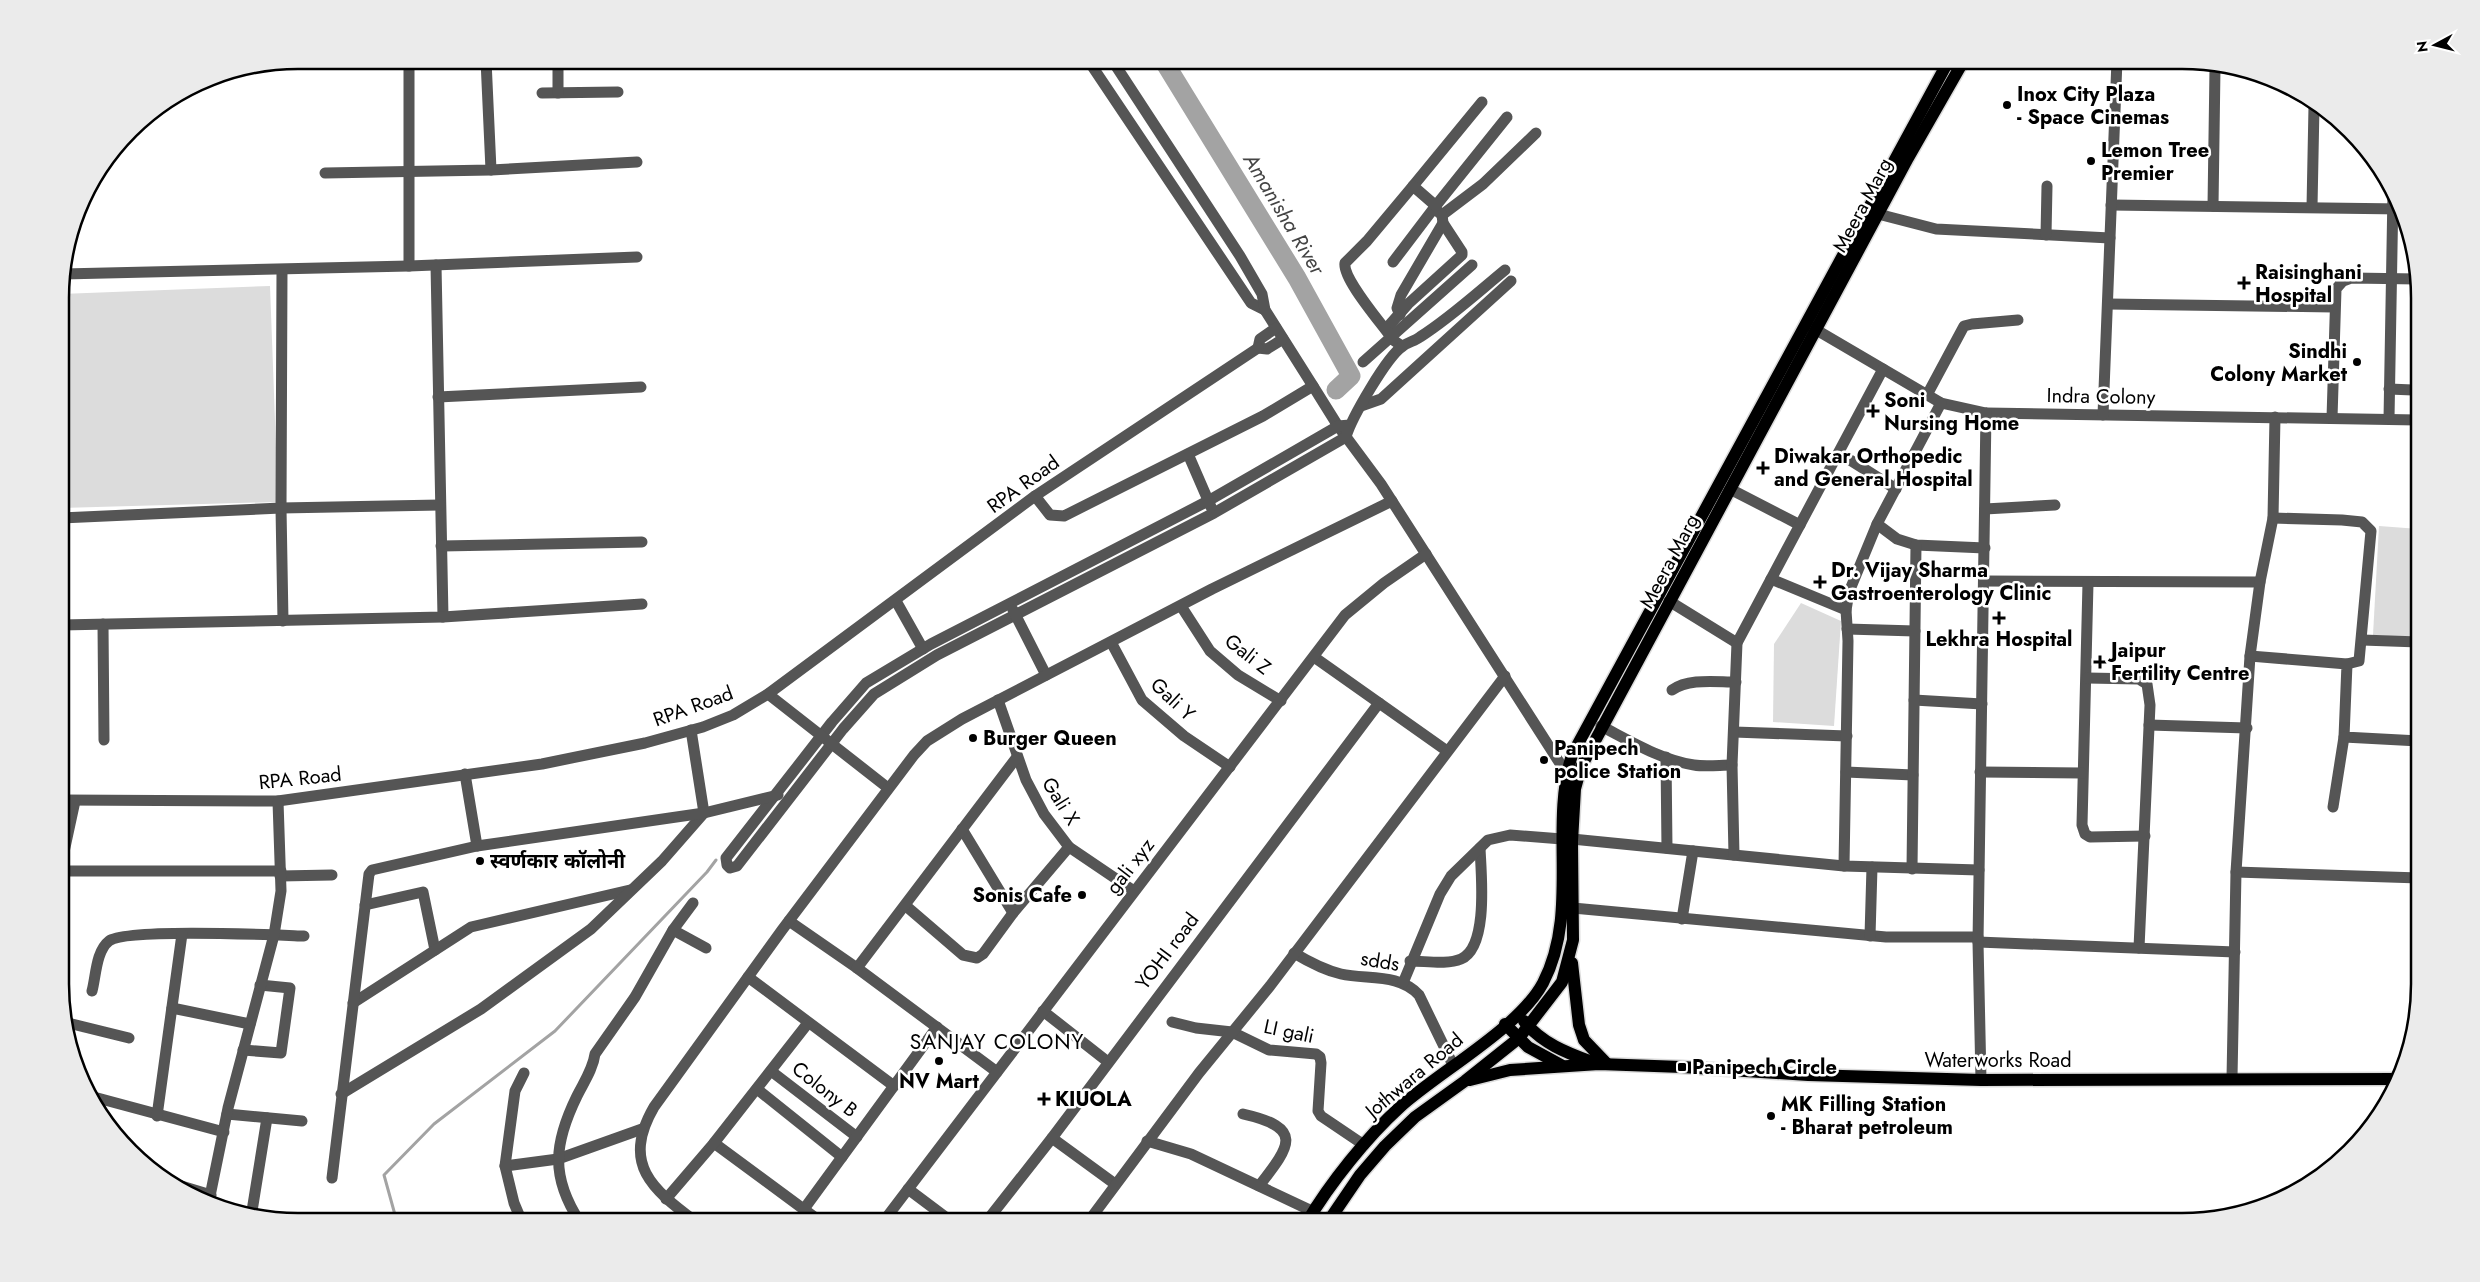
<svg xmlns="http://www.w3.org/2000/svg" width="2480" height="1282" viewBox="0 0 2480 1282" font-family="Jost,'Noto Sans Devanagari',sans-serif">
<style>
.green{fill:#dcdcdc}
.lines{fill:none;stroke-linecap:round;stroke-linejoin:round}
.stream{stroke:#a3a3a3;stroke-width:3}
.river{stroke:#a3a3a3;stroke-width:19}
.major-casing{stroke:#dbdbdb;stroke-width:15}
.minor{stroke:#555;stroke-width:11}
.major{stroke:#000;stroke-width:12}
.poi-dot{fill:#000;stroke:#fff;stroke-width:2}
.labels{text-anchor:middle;stroke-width:5;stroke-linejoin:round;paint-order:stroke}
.poi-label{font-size:20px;font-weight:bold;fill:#000;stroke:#fff;text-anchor:start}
.street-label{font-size:20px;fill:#000;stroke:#fff}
.water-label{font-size:21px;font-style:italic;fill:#444;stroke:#fff}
.neighbourhood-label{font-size:21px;letter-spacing:1px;fill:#000;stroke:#fff}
.rim{fill:none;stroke:#000;stroke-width:2.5}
</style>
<rect width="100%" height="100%" fill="#fff"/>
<g class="green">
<polygon points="270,286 278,502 61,508 61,294"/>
<polygon points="2379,526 2419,529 2419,638 2373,635"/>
<polygon points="1801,603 1841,621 1834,726 1773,722 1774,644"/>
</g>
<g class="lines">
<polyline class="stream" points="397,1222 384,1175 434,1124 555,1031 707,872 716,860"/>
<polyline class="river" points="1163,60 1297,278 1351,376 1336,390"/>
<defs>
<g id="major">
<polyline points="1572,963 1579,1025 1584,1040 1607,1064"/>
<path d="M 1524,1021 C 1541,1043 1567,1053 1592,1062"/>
<polyline points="1505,1024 1528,1047 1561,1065"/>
<polyline points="1470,1080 1510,1070 1599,1064 1682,1067 1808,1075 1981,1080 2398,1079"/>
<path d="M 1307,1222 C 1330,1183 1367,1137 1400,1107 C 1440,1071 1519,1028 1543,983 C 1580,912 1549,828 1572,755 L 1949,60"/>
<polyline points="1328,1222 1360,1175 1385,1146 1415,1117 1465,1081 1519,1038 1562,982 1573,940 1572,842 1575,789 1581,767 1908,158 1964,60"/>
</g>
</defs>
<use href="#major" class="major-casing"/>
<g class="minor">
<polyline points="409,60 409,266"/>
<polyline points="486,60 491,170"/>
<polyline points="1088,60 1251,303 1265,310"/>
<polyline points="1112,60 1240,256 1262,294 1265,310 1313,386 1338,426 1381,484 1570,779"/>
<polyline points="542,93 618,92"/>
<polyline points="558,93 558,60"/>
<polyline points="325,173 491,170 637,162"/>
<polyline points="1413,186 1482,102"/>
<polyline points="2111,205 2403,209"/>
<polyline points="2213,206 2215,68"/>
<polyline points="2312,207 2314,106"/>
<polyline points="1434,208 1507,117"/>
<polyline points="1878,214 1936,229 2110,238"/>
<polyline points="1442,215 1483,184 1536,133"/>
<polyline points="2046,235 2047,186"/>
<polyline points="436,265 443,617"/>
<polyline points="282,270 281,508 283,621"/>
<polyline points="63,274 409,266 637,257"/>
<polyline points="2108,304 2334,307"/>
<polyline points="1400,315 1397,308 1401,295 1443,223"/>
<polyline points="1808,325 1941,403 1986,413 2418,420"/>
<polyline points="1276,328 1260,339 1258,348 1267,349 1283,339"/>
<polyline points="1386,329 1408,304 1462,255 1462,252 1443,223 1442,215 1434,208 1393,262"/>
<path d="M 1402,346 L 1393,340 C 1383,325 1342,279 1345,263 L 1367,241 L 1413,186 L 1436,206"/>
<polyline points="1363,362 1472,265"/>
<polyline points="2389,389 2413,390 2418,388"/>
<polyline points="1927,395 1964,326 1972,324 2018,320"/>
<polyline points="438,397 641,387"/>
<polyline points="1361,406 1381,399 1511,281"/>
<polyline points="2103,415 2117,60"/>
<polyline points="2332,418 2336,289 2343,281 2351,278 2418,279"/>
<polyline points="2389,419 2393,192"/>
<path d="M 1350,425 L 1338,426 L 1208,501 L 931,644 L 866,683 L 832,722 L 726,858 L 727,865 L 730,868 L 737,866 L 843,729 L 874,694 L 937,655 L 1214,513 L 1346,437 C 1351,419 1387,356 1403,346 C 1408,342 1415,341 1420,337 C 1450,318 1477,293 1505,270"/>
<polyline points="1839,453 1896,489"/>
<polyline points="1188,454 1211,507"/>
<polyline points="1730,489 1800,525"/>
<polyline points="1035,496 1050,515 1064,516 1263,416 1313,386"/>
<polyline points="1985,509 2055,505"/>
<polyline points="61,518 281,508 440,505"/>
<polyline points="2273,518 2342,520 2362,522 2371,531 2359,661 2347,664"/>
<polyline points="1877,524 1897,539 1916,545 1985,548"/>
<polyline points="441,546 642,542"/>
<polyline points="1771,579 1846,610"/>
<polyline points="1984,581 2260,582"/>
<polyline points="2088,583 2082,825 2085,834 2090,837 2145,836"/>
<polyline points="896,601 923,649"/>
<polyline points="1669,601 1737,643"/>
<polyline points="1181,606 1210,651 1238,675 1281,701"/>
<polyline points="1013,610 1046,675"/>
<polyline points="103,624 104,740"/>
<polyline points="61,625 443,617 642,604"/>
<polyline points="1847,629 1915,631"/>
<polyline points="2362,640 2419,642"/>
<polyline points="1111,642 1142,700 1184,736 1230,767"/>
<polyline points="2250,656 2347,664 2344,737 2419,741"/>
<polyline points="1314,657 1447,751"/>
<polyline points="2087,678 2139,679 2147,684 2150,705 2139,948"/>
<path d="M 1672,690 C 1689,678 1715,682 1736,682"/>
<polyline points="768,694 888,788"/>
<polyline points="998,700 1026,780 1044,814 1069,847 1134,891"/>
<polyline points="1914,700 1982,704"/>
<polyline points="2149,725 2247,728"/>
<path d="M 1601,726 C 1630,741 1661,760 1694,765 C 1706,767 1720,765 1732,765"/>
<polyline points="1734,732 1847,736"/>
<polyline points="1666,757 1667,848"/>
<polyline points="1846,772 1913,775"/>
<polyline points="1980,772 2082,773"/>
<polyline points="465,774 477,846"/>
<polyline points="62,800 278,801 542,764 645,743 703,727 733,715 768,694 1035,496 1258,348"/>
<polyline points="2333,807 2344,737"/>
<polyline points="962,829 1013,913"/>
<polyline points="1572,839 1844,866 1979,870"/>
<polyline points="1734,855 1732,765 1737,643 1883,369"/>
<polyline points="62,861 75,801"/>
<polyline points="1844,866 1848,641 1846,610 1849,592 1877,524 1941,403"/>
<polyline points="1912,869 1916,545"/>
<polyline points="62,871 281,871"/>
<polyline points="2236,872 2420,878"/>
<polyline points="280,876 332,875"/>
<polyline points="365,905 423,892 435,950"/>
<polyline points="906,906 963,955 977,958 983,954 1013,913 1069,847"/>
<polyline points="1573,908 1886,937 1978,937"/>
<polyline points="1682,919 1693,851"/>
<polyline points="789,921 857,968 997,1072"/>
<polyline points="673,930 706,948"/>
<polyline points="1870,936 1872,867"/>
<polyline points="1978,942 2235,952"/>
<path d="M 1294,953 C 1309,962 1324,970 1341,974 C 1367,980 1399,973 1419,995 L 1453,1065"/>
<path d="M 1410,961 C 1426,961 1447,965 1461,959 C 1489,947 1481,873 1480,848"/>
<polyline points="857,968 1017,757"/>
<polyline points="748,977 894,1086"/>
<polyline points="1403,983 1440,894 1451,876 1488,840 1510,835 1562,839"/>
<path d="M 92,991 C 96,976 96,951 109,941 C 126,928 275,935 304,936"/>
<polyline points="353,1003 471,927 630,890"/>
<polyline points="172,1008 250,1024"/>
<polyline points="1043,1011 1108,1062"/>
<polyline points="64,1022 129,1038"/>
<polyline points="1172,1022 1196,1028 1232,1032 1269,1050 1316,1054 1320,1057 1321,1063 1318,1111 1321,1116 1364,1145"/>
<polyline points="243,1050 281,1053 290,988 260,985"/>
<polyline points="771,1071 857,1137"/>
<polyline points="2232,1078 2236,872 2250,656 2260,582 2273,518 2275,417"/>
<polyline points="1981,1080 1978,942 1986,413"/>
<polyline points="757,1089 842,1157"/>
<polyline points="341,1094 481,1009 591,929 662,861 704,813 691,730"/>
<polyline points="90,1096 224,1132"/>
<polyline points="227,1114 302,1121"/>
<path d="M 1243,1114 C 1305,1128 1290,1146 1259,1186"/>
<polyline points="157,1116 182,934"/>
<polyline points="1052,1138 1115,1184"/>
<polyline points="1147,1141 1191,1154 1314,1212"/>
<polyline points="714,1143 821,1222"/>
<polyline points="505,1166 558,1159 642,1129"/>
<polyline points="332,1178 369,874 372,870 477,846 704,813 778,795"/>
<polyline points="178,1185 211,1195"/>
<polyline points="908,1189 952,1222"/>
<polyline points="666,1199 714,1143 808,1023"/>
<polyline points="209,1201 228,1108 274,935 281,891 278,801"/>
<polyline points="804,1209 937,1027"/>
<polyline points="252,1211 267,1118"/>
<polyline points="522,1222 514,1203 505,1166 515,1091 524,1073"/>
<path d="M 580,1222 C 550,1176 554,1143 577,1096 C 584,1082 593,1069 595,1054 L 635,997 L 673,930 L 693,903"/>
<path d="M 696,1222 C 652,1189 621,1164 654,1107 L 782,930 L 914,755 L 927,741 L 962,719 L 1212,589 L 1392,501"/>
<polyline points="883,1222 1345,615 1384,583 1426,554"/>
<polyline points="986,1222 1052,1138 1379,703"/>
<polyline points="1088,1222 1199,1073 1270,986 1505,676"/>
</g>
<use href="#major" class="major"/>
</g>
<g class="poi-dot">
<circle cx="2007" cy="105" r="5"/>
<circle cx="2091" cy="161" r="5"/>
<path d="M2241.5 275.5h5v5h5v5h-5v5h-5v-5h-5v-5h5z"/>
<circle cx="2357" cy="362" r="5"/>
<path d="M1870.5 403.5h5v5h5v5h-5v5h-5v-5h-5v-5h5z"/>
<path d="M1760.5 460.5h5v5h5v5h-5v5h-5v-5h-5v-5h5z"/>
<path d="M1817.5 574.5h5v5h5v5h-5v5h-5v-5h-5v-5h5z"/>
<path d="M1996.5 610.5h5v5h5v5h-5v5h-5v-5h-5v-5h5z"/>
<path d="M2097.5 654.5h5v5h5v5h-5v5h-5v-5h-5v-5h5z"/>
<circle cx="973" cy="738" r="5"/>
<circle cx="1544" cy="760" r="5"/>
<circle cx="480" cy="861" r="5"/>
<circle cx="1082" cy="895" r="5"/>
<circle cx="939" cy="1061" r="5"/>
<rect x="1677" y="1062" width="10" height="10" rx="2.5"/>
<path d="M1041.5 1091.5h5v5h5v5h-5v5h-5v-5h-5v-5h5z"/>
<circle cx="1771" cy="1116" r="5"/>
</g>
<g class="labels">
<g class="poi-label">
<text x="2017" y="101">Inox City Plaza<tspan x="2017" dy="23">- Space Cinemas</tspan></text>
<text x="2101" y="157">Lemon Tree<tspan x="2101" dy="23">Premier</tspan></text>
<text x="2255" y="279">Raisinghani<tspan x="2255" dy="23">Hospital</tspan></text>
<text x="2347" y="358" text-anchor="end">Sindhi<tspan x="2347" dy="23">Colony Market</tspan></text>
<text x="1884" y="407">Soni<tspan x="1884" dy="23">Nursing Home</tspan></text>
<text x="1774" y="463">Diwakar Orthopedic<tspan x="1774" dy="23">and General Hospital</tspan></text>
<text x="1831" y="577">Dr. Vijay Sharma<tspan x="1831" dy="23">Gastroenterology Clinic</tspan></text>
<text x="1999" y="646" text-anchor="middle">Lekhra Hospital</text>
<text x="2111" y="657">Jaipur<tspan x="2111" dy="23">Fertility Centre</tspan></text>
<text x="983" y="745">Burger Queen</text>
<text x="1554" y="755">Panipech<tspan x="1554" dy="23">police Station</tspan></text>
<text x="490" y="868">स्वर्णकार कॉलोनी</text>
<text x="1072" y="902" text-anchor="end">Sonis Cafe</text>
<text x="1692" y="1074">Panipech Circle</text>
<text x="939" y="1088" text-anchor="middle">NV Mart</text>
<text x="1055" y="1106">KIUOLA</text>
<text x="1781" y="1111">MK Filling Station<tspan x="1781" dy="23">- Bharat petroleum</tspan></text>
</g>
<g class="street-label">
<text transform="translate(1862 205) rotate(-62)" y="7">Meera Marg</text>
<text transform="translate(2101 396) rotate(1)" y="7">Indra Colony</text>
<text transform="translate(1023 484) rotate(-36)" y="7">RPA Road</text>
<text transform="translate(1669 561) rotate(-62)" y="7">Meera Marg</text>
<text transform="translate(1248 654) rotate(38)" y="7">Gali Z</text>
<text transform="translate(1173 699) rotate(43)" y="7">Gali Y</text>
<text transform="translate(693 706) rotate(-20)" y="7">RPA Road</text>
<text transform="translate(300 778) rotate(-6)" y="7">RPA Road</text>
<text transform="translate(1061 801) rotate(58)" y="7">Gali X</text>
<text transform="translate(1130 866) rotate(-52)" y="7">gali xyz</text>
<text transform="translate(1167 951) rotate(-53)" y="7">YOHI road</text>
<text transform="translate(1380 961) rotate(9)" y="7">sdds</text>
<text transform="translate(1289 1031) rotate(12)" y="7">LI gali</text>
<text x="1998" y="1067">Waterworks Road</text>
<text transform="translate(1414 1075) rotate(-40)" y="7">Jothwara Road</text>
<text transform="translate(825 1089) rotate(38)" y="7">Colony B</text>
</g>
<g class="water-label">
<text transform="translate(1284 214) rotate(59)" y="7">Amanisha River</text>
</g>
<g class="neighbourhood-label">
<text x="997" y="1049">SANJAY COLONY</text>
</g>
</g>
<path d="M0 0H2480V1282H0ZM298 69H2182A229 229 0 0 1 2411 298V984A229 229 0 0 1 2182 1213H298A229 229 0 0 1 69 984V298A229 229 0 0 1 298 69Z" fill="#ebebeb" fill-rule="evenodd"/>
<path class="rim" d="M298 69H2182A229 229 0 0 1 2411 298V984A229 229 0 0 1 2182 1213H298A229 229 0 0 1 69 984V298A229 229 0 0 1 298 69Z"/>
<g transform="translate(2435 45) rotate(263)" stroke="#ffffff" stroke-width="4" paint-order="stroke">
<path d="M0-4L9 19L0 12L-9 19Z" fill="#000000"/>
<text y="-8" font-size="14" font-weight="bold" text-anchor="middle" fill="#000000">N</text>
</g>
</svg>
